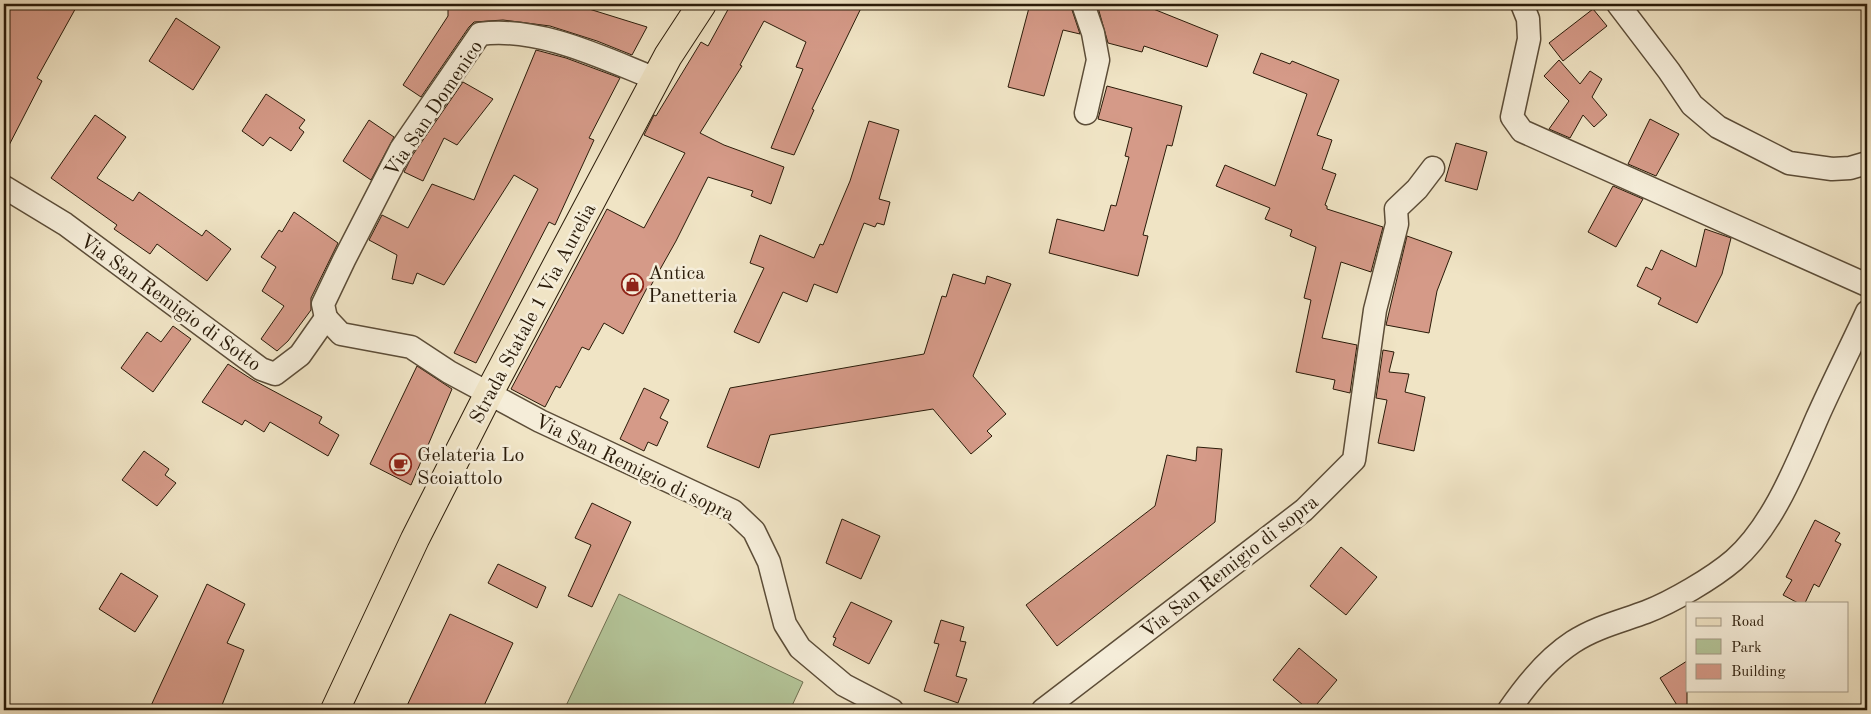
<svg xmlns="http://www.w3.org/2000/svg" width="1871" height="714" viewBox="0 0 1871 714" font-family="'Old Standard TT',serif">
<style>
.green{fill:#b4c599;stroke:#6f7051}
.building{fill:#d59a88;stroke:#2a1b09}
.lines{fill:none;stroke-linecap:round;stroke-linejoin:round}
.minor-casing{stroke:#5c4d38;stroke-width:25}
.primary-casing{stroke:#2a1b09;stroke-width:30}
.minor{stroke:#f5edd9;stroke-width:22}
.primary{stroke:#f0e4c5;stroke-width:28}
.labels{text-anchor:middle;stroke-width:5;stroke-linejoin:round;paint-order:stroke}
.street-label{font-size:20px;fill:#2a1b09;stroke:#f5edd9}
.poi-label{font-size:20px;fill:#2a1b09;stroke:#f5edd9;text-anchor:start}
</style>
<rect width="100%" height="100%" fill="#f0e4c5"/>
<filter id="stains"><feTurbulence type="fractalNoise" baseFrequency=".004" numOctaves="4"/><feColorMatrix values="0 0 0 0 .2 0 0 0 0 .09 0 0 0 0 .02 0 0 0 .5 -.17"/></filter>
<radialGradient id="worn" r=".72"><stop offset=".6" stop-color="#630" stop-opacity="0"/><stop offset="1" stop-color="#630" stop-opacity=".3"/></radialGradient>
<polygon class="green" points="619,594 803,682 790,710 564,710"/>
<g class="building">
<polygon points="10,4 78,4 37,78 42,81 4,155 4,15"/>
<polygon points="448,4 573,4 647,27 632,55 597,41 550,26 503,20 474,22 469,27 421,97 403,85 448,16"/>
<polygon points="731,4 863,4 812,109 814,110 794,155 771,148 803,69 796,67 806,42 764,21 740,65 742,66 700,133 724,145 784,167 771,204 751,196 753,191 708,177 676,241 649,289 647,288 623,334 604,323 589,350 582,347 560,388 556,386 545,407 511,389 607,209 644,228 685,153 644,135 654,115 656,116 701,42 708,46"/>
<polygon points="1030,4 1070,4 1080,34 1063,30 1044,96 1008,87"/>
<polygon points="1097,4 1141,4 1218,35 1207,67 1144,46 1142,52 1108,43"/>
<polygon points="1593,9 1607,26 1563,61 1549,43"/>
<polygon points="176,18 220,47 193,90 149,61"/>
<polygon points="536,50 566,58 620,78 589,138 594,140 555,225 549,222 476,363 454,353 538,189 514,175 444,285 417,273 413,284 392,279 397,255 369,240 382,215 408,228 432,184 474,200"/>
<polygon points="1261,53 1290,64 1292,61 1339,80 1317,135 1332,140 1322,169 1336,174 1325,205 1327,206 1327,209 1383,227 1371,272 1341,262 1322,338 1357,345 1350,393 1333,389 1335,380 1296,372 1311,300 1304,298 1316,247 1290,236 1292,230 1265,219 1270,208 1216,186 1225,165 1275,186 1307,94 1253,73"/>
<polygon points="1559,60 1580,84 1590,71 1602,79 1592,97 1607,115 1594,127 1583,115 1570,138 1549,129 1569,101 1544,76"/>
<polygon points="463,82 493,99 457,145 444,138 423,181 404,172 412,156"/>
<polygon points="1107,86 1182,106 1172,146 1167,145 1143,235 1148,236 1138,276 1049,253 1057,219 1104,231 1111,205 1116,206 1129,157 1125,156 1132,128 1098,119"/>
<polygon points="266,94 305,120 299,128 304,132 291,151 270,137 263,146 242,131"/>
<polygon points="95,115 126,137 97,178 133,201 139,192 202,236 206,230 231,249 207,281 157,244 150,254 114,229 117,225 51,178"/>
<polygon points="1650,119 1679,134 1656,176 1628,164"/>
<polygon points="369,120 394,137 371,180 343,161"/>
<polygon points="869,121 899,130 879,199 890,202 884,225 877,223 875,227 864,223 837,293 814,284 807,302 783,292 759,343 734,332 764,268 750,263 760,235 814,258 820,244 823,245 850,181"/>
<polygon points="1456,143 1487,152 1477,190 1445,181"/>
<polygon points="1613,186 1643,199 1616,247 1588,232"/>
<polygon points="294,212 338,243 311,298 311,310 288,341 277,351 261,339 284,306 262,291 276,267 261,257 279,230 282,232"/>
<polygon points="1705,229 1731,238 1722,274 1697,323 1658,304 1661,298 1637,286 1646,267 1652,270 1661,250 1696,267"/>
<polygon points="1407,236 1452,252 1437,291 1429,333 1386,325"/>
<polygon points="953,274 985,284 987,276 1011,284 973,376 1006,414 987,431 992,436 971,454 933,409 770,435 759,468 707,447 730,388 924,354 942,296 946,297"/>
<polygon points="173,326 191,339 153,392 121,368 147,332 161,342"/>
<polygon points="1383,350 1394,352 1389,372 1409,374 1405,392 1425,397 1414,451 1378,443 1387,400 1376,398"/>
<polygon points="228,364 253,380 322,417 319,423 339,435 328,456 270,422 264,432 245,420 242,425 202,402"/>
<polygon points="417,366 452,389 411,485 370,464"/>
<polygon points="644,388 669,400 660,418 668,422 657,446 648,442 644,451 620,439"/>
<polygon points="1197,447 1222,449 1215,522 1057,646 1026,605 1155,506 1167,455 1196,461"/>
<polygon points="144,451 169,469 165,475 176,483 157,506 122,480"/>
<polygon points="592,503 631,522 592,607 568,596 591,545 575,538"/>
<polygon points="842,519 880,536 861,579 826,563"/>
<polygon points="1815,520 1840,533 1835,541 1841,544 1819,587 1814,584 1805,603 1798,603 1783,595 1792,580 1786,577"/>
<polygon points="1341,547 1377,577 1346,615 1310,586"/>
<polygon points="498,564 546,587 537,608 488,583"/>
<polygon points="121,573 158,596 135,632 99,609"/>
<polygon points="207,584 245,604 227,643 244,650 220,710 149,710"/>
<polygon points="851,602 892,621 869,664 833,645 836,638 833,637"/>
<polygon points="450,614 513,643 482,710 405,710"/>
<polygon points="941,620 964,627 960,641 966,642 956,676 967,679 958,703 924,691 939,644 934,643"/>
<polygon points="1299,648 1337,680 1312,710 1309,710 1273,680"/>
<polygon points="1687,661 1687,710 1680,710 1660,678"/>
</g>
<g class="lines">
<defs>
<g id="minor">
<polyline points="1083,4 1093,33 1098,60 1086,113"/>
<polyline points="1522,4 1528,19 1529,39 1512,117 1522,131 1867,285"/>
<polyline points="1618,4 1669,71 1692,105 1718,127 1789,163 1832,169 1850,168 1867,163"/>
<polyline points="4,187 65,224 261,369 275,374 300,355 326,318"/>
<polyline points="326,318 341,334 411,347 449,372 540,421 733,511 754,531 769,562 785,624 800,648 844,685 892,710"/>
<path d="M 326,318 L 323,304 L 344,260 L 401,149 L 480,34 C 539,26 603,58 656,79"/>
<polyline points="1043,710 1304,510 1354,460 1375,310 1397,224 1396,209 1417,189 1433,168"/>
<path d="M 1509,710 C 1526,685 1547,659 1573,642 C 1596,627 1622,621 1646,612 C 1672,602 1713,578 1734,560 C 1773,526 1797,464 1817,418 C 1833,382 1851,347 1867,312"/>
</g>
<polyline id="primary" points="335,710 415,539 489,393 668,56 702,4"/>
</defs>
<use href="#minor" class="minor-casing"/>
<use href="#primary" class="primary-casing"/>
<use href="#minor" class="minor"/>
<use href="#primary" class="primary"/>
</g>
<defs>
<symbol id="shop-ring" viewBox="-11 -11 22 22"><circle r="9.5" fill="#f5edd9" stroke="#8f2418" stroke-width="1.5"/><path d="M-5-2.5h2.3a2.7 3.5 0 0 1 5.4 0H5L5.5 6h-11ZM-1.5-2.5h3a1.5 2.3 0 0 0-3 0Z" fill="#8f2418"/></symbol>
<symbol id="cafe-ring" viewBox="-11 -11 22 22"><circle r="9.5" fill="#f5edd9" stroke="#8f2418" stroke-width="1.5"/><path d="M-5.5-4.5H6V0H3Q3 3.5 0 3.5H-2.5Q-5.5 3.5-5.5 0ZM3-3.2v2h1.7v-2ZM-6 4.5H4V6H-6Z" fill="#8f2418"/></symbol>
</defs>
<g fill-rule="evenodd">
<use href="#shop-ring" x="620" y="272" width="25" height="25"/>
<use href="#cafe-ring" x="388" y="452" width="25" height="25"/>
</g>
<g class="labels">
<g class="street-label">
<text transform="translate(433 108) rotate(-56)" y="7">Via San Domenico</text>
<text transform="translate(171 302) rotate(36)" y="7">Via San Remigio di Sotto</text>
<text transform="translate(532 313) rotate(-62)" y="7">Strada Statale 1 Via Aurelia</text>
<text transform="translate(635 467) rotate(26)" y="7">Via San Remigio di sopra</text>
<text transform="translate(1229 566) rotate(-38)" y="7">Via San Remigio di sopra</text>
</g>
<g class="poi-label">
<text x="648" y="279">Antica<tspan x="648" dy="23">Panetteria</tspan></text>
<text x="417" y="461">Gelateria Lo<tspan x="417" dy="23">Scoiattolo</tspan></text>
</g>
</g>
<rect width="1871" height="714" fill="none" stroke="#f0e4c5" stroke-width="20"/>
<rect x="5" y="5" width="1861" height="704" fill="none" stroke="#2a1b09" stroke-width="2.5"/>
<rect x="10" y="10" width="1851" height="694" fill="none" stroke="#2a1b09"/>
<rect x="1686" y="602" width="162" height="90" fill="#f5edd9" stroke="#a49986"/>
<rect x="1696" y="618" width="25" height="8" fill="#f0e4c5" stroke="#a49986"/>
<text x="1731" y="626" font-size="15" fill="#2a1b09">Road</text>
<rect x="1696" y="639" width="25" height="15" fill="#b4c599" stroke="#a49986"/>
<text x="1731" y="652" font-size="15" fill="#2a1b09">Park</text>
<rect x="1696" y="664" width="25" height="15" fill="#d59a88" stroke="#a49986"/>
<text x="1731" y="676" font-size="15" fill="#2a1b09">Building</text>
<rect width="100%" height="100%" filter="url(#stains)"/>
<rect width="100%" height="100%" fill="url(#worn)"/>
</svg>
